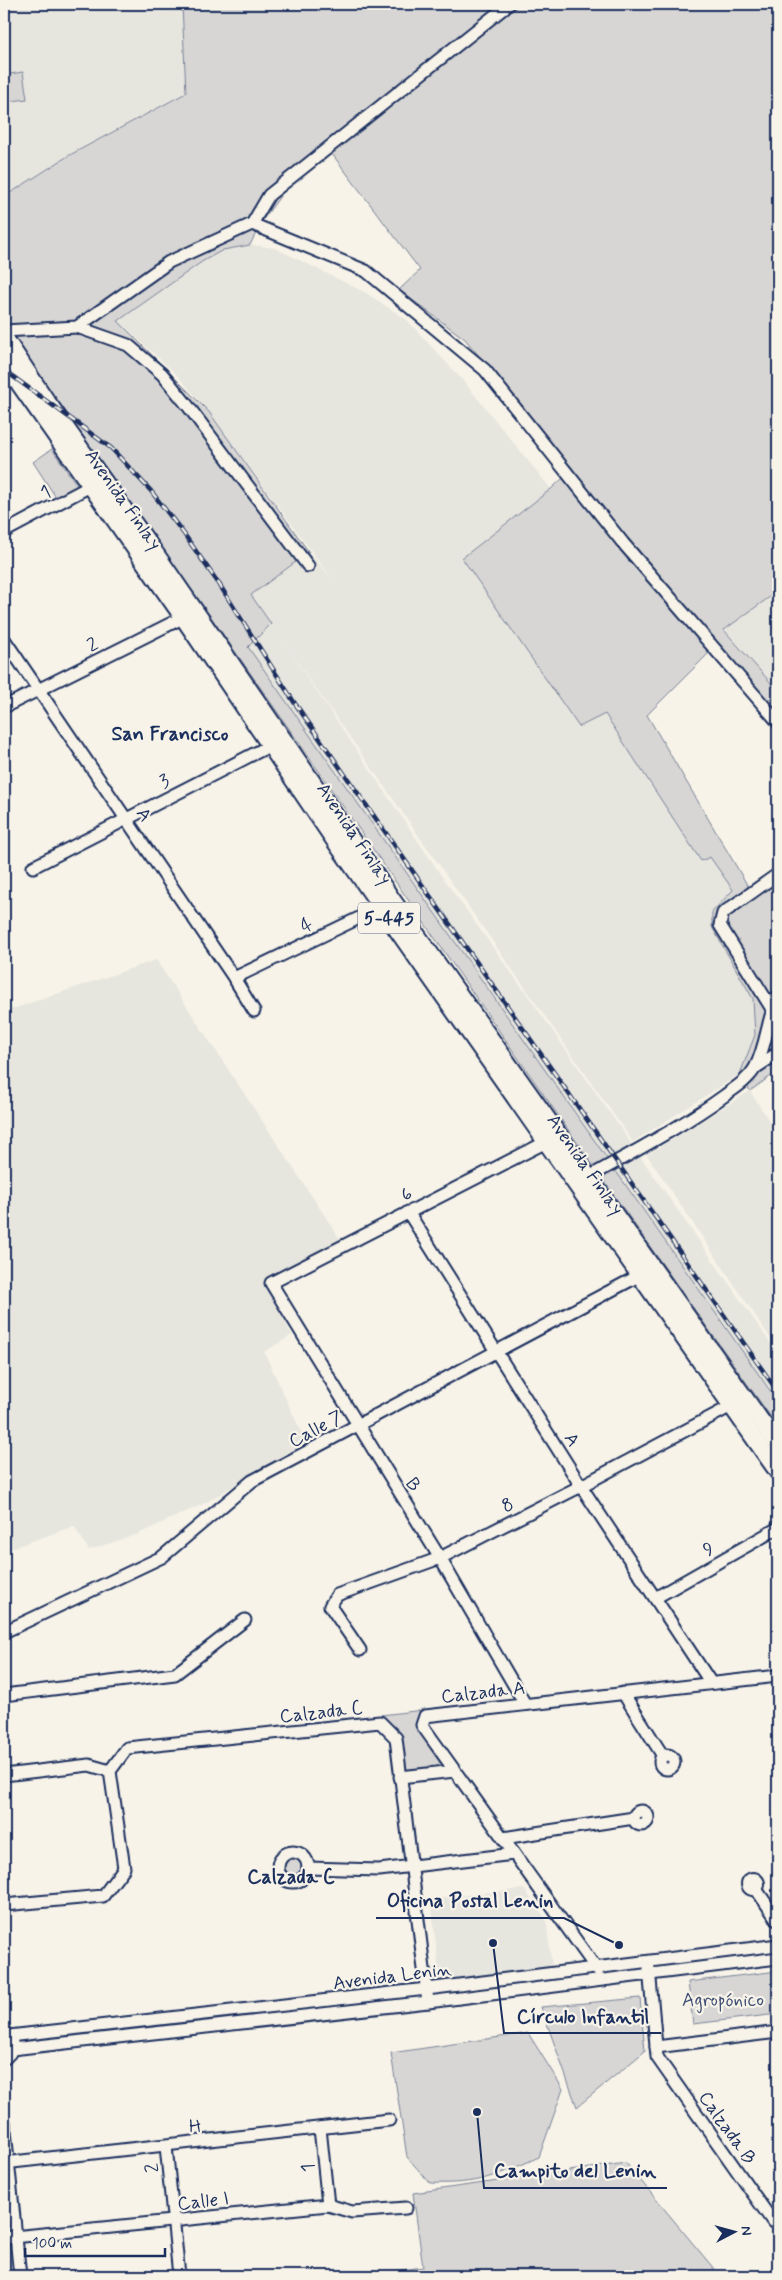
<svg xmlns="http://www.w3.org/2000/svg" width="782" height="2280" viewBox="0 0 782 2280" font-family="Mynerve,sans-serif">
  <rect width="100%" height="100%" fill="#f7f3e8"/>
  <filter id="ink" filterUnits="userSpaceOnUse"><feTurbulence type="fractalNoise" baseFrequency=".02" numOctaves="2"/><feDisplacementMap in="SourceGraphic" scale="10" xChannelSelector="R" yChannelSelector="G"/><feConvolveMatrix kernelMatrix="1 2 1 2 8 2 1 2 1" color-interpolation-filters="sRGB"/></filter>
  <g filter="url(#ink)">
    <g fill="#e6e5de">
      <path d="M 4,4 L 182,4 L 186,93 L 68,156 L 4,198 Z"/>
      <path d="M 250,245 L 275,248 L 366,293 L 407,320 L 465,383 L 551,489 L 463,558 L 580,726 L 605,714 L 701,861 L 710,857 L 734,890 L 712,912 L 712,927 L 753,999 L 755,1035 L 740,1074 L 633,1142 L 284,643 L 443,878 L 536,1007 L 778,1354 L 778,1402 L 247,647 L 271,624 L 251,595 L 309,552 L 332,579 L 209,412 L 176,374 L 118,321 L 203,261 L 223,250 Z"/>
      <path d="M 778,591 L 778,691 L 724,629 Z"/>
      <path d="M 156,960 L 340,1239 L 263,1280 L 292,1335 L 264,1352 L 306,1442 L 205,1503 L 138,1534 L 89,1550 L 74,1526 L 4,1551 L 4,1012 Z"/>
      <path d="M 750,1091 L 778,1135 L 778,1349 L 647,1155 Z"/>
      <path d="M 524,1889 L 546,1919 L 552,1968 L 440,1981 L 431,1899 Z"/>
    </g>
    <g fill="#d7d6d4" stroke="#798299">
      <path d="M 182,4 L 778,4 L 778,591 L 724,630 L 778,691 L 778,727 L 712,650 L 647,715 L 749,888 L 778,867 L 778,1071 L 750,1091 L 740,1074 L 755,1035 L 753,999 L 712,927 L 712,912 L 733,890 L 710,857 L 701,861 L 605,714 L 579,727 L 462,558 L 551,489 L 573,469 L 465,339 L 399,290 L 420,270 L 329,150 L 289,184 L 262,221 L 250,245 L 223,250 L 203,261 L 118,321 L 209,412 L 309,552 L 251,595 L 271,624 L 248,647 L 778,1402 L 778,1427 C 518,1064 269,693 8,331 L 4,331 L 4,197 L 68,156 L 186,93 Z"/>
      <path d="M 23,72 L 27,99 L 4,102 L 4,75 Z"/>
      <path d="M 52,449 L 79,488 L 57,499 L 33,462 Z"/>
      <path d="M 423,1710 L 416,1726 L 440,1763 L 440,1768 L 406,1772 L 401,1736 L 381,1715 Z"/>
      <circle cx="293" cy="1865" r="9"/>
      <path d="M 778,1971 L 778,2014 L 693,2024 L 688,1982 Z"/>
      <path d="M 640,1998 L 645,2051 L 577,2107 L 541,2007 Z"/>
      <path d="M 528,2033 L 563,2089 L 539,2157 C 496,2176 478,2185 430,2183 L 407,2157 L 391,2053 Z"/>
      <path d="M 626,2163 L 720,2276 L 356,2276 L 423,2267 L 413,2193 Z"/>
    </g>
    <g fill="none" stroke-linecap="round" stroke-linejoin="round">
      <path stroke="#727c95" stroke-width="2.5" d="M 506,2276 L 509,2274"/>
      <g stroke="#1b2f5e" stroke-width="15">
        <g id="minor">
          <path d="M 252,224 L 269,195 L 509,4"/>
          <path d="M 77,327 L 128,345 L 162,374 L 188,406 L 308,566"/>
          <path d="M 4,331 L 77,327 L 169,262 L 252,224 L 366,271 L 485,370 L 623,543 L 778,722"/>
          <path d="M 4,532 L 96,483"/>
          <path d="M 4,639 L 234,978 L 254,1011"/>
          <path d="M 4,707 L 190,614"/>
          <path d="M 33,867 L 277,742"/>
          <path d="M 234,978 L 386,905"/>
          <path d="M 772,1009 L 720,925 L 723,913 L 778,874"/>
          <path d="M 755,1068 L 778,1053"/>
          <path d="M 584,1180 C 631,1153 680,1128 724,1096 C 735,1088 748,1080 755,1068 C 767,1045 767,1019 778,996"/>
          <path d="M 408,1212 L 581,1486 L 711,1683"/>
          <path d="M 655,1598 L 778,1528"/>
          <path d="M 4,1632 L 162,1557 L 252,1481 L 646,1272"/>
          <path d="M 360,1650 L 330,1606 L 337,1595 L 440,1558 L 581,1486 L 737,1403"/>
          <path d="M 623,1693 L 663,1756"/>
          <path d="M 4,1695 L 175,1674 L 245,1620"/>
          <path d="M 525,1704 L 440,1558 L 271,1283 L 552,1139"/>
          <circle cx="667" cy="1762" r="7"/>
          <path d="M 4,1775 L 89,1765 L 110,1771"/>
          <path d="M 400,1777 L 455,1771"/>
          <circle cx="641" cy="1818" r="7"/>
          <path d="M 503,1838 L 634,1818"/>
          <circle cx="293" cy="1867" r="15"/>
          <path d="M 308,1868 L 379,1870 L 514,1854"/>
          <circle cx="753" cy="1884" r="5.5"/>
          <path d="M 756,1889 L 778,1921"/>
          <path d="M 4,1905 L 103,1896 L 124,1868 L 110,1771 L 127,1748 L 380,1722 L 396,1738 L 428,2002"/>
          <path d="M 649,1968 L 657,2057 L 773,2222 L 778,2221"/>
          <path d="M 598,1971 L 422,1725 L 425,1716 L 778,1676"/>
          <path d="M 9,2036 L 427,1989 L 778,1945"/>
          <path d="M 656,2047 L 778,2032"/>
          <path d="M 12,2049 L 428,2002 L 778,1958"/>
          <path d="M 4,2059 L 10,2053 L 12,2042"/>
          <path d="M 4,2121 L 20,2276"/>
          <path d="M 320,2128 L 328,2205"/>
          <path d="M 166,2146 L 179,2276"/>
          <path d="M 4,2163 L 389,2120"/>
          <path d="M 4,2238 L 328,2205 L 352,2212 L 406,2208"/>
        </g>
      </g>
      <g stroke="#1b2f5e" stroke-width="20">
        <g id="highway">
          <path d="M 4,337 L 45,399 L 155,553 L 283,739 L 393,901 L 778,1445"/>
          <path d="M 4,362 L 183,617 L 337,844 L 778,1472"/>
        </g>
      </g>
      <use href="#minor" stroke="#f7f3e8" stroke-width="11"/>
      <use href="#highway" stroke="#f7f3e8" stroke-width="16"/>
      <g stroke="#1b2f5e" stroke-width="4.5">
        <path id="rail" d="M 4,370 L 111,448 L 151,491 L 184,534 L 219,584 L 294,702 L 778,1392"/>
      </g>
      <use href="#rail" stroke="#f7f3e8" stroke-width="2.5" stroke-dasharray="8" stroke-linecap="butt"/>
    </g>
  </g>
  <g text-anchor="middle" stroke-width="4.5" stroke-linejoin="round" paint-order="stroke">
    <rect fill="#f7f3e8" stroke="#5d6a87" stroke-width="1" x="358" y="902.5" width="62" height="31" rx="4"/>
    <g font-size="18" font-weight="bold" fill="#1b2f5e">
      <text x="389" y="924">5-445</text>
    </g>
    <g font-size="19" fill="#1b2f5e" stroke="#f7f3e8">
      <text transform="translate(45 491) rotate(-28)" y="7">1</text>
      <text transform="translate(124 499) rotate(55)" y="7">Avenida Finlay</text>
      <text transform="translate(92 644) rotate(-27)" y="7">2</text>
      <text transform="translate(164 780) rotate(-27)" y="7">3</text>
      <text transform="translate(145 814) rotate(56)" y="7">A</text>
      <text transform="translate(355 833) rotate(56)" y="7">Avenida Finlay</text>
      <text transform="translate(306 924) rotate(-26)" y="7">4</text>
      <text transform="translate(586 1164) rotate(55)" y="7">Avenida Finlay</text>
      <text transform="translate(406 1193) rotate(-27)" y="7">6</text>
      <text transform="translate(315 1428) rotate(-28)" y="7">Calle 7</text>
      <text transform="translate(573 1439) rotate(58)" y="7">A</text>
      <text transform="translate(414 1484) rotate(58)" y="7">B</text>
      <text transform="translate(507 1504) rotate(-27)" y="7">8</text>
      <text transform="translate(708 1548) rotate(-30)" y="7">9</text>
      <text transform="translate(483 1691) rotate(-6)" y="7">Calzada A</text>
      <text transform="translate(321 1711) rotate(-6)" y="7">Calzada C</text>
      <text transform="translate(392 1975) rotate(-7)" y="7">Avenida Lenin</text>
      <text transform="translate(195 2125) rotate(-7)" y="7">H</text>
      <text transform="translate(728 2127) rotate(55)" y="7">Calzada B</text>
      <text transform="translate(151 2168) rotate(-96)" y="7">2</text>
      <text transform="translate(307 2168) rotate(-95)" y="7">1</text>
      <text transform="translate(203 2200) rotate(-6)" y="7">Calle I</text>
    </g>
    <g font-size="19" fill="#415076" stroke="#f7f3e8">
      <text x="723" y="2006">Agropónico</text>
    </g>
    <g font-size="20" font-weight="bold" fill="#1b2f5e" stroke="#f7f3e8">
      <text x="170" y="740">San Francisco</text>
      <text x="291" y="1883">Calzada C</text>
    </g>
  </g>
  <path fill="none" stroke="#1b2f5e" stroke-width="2" d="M619 1945L564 1918H376M493 1943L504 2033H661M477 2112L484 2188H667"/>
  <g fill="#1b2f5e" stroke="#f7f3e8" stroke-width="2">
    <circle cx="619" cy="1945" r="5"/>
    <circle cx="493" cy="1943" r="5"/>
    <circle cx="477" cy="2112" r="5"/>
  </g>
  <g font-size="20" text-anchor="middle" font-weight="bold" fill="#1b2f5e" stroke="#f7f3e8" stroke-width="4.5" stroke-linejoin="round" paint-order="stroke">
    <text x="470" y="1907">Oficina Postal Lenin</text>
    <text x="583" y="2023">Círculo Infantil</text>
    <text x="575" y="2177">Campito del Lenin</text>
  </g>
  <rect width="782" height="2280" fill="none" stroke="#f7f3e8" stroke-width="20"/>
  <rect x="10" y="10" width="762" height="2260" fill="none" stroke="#1b2f5e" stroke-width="2" filter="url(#ink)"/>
  <g transform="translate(734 2232) rotate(84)" stroke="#f7f3e8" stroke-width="4" paint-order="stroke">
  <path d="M0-4L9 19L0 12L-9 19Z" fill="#1b2f5e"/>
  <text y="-8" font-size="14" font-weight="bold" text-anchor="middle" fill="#1b2f5e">N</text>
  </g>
  <path d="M25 2248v8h140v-8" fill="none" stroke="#1b2f5e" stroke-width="2.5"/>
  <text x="32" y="2248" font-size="15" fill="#1b2f5e" stroke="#f7f3e8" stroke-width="4" paint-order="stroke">100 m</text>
</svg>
